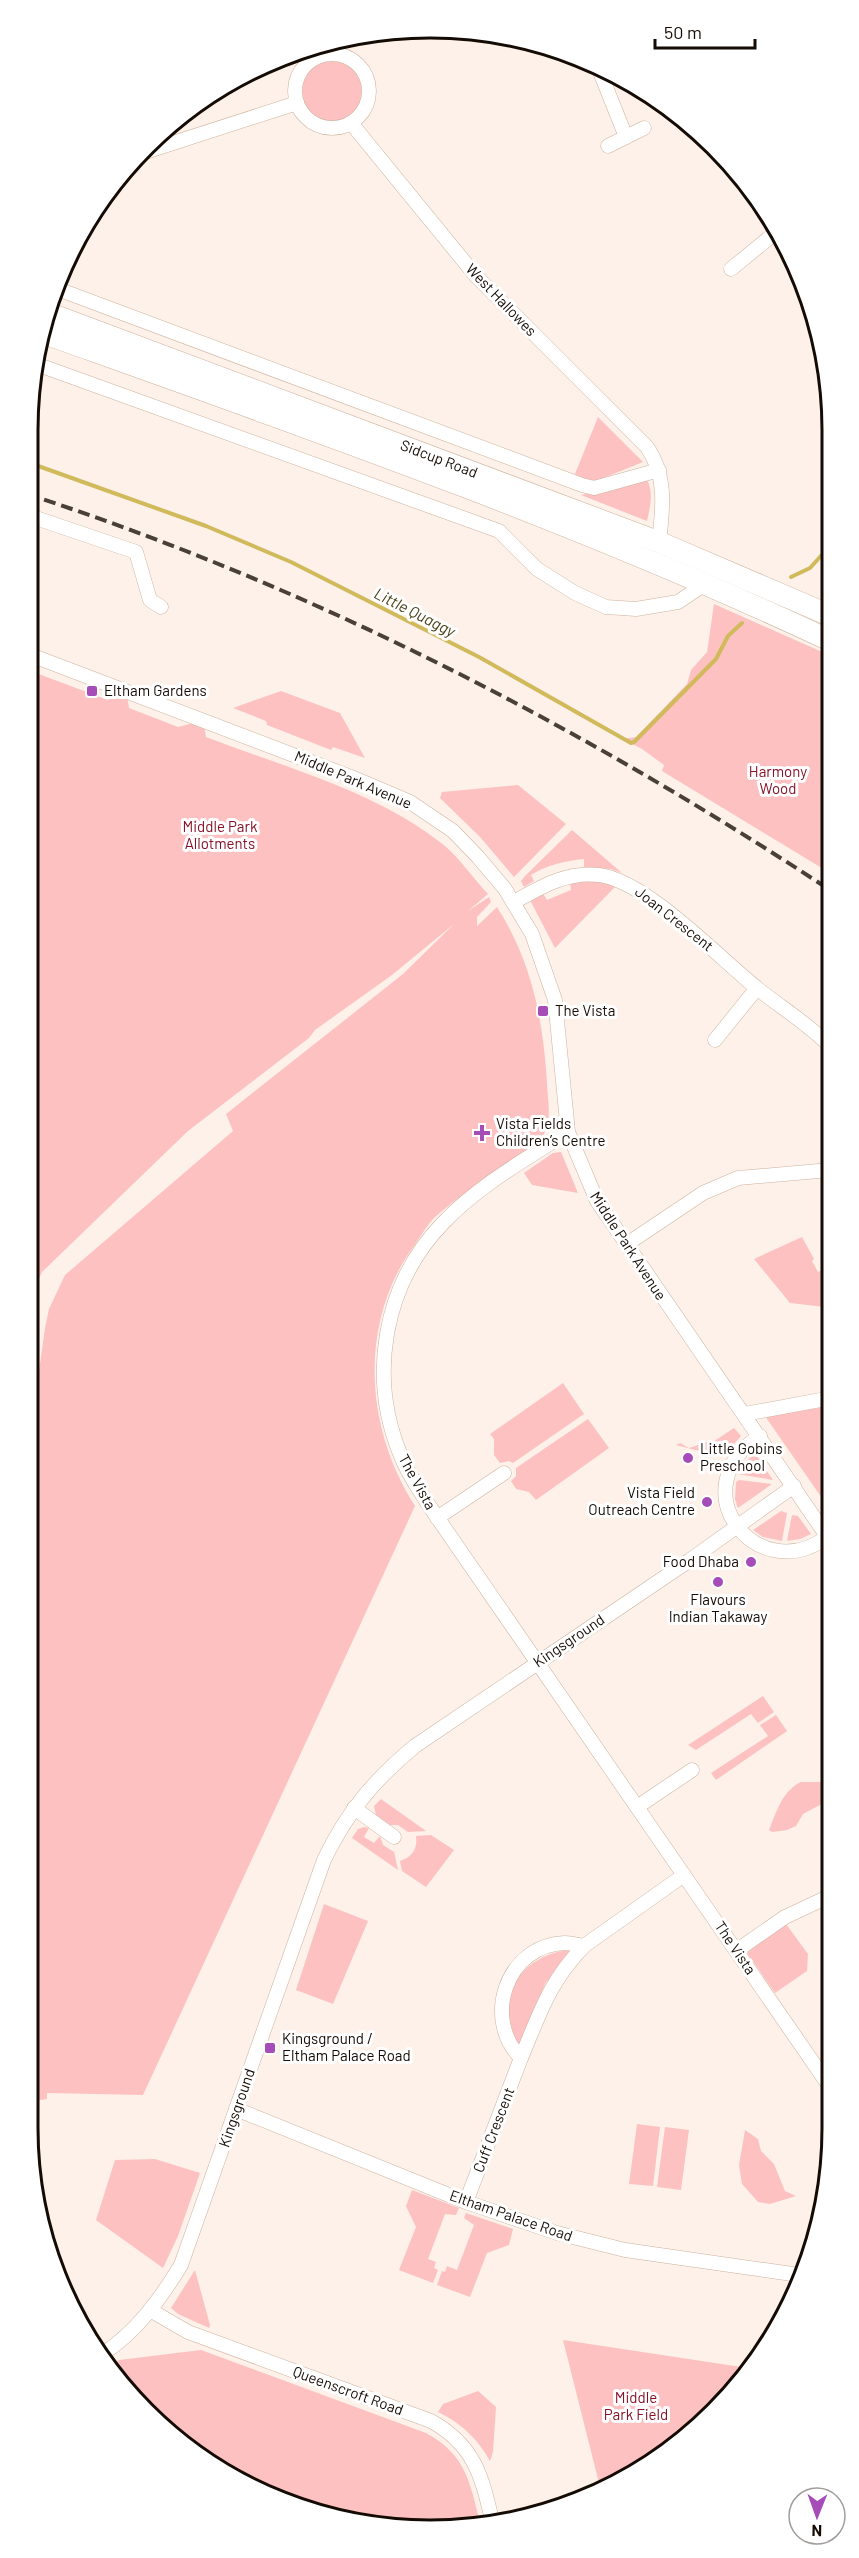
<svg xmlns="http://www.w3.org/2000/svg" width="859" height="2558" viewBox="0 0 859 2558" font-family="Barlow,sans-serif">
  <rect width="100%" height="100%" fill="#fdf1e9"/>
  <g fill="#fec1c1">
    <circle cx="332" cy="91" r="30"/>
    <path d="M 598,417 L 643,462 L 591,483 L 575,474 Z"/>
    <path d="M 647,480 C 654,492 650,508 647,521 L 581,495 Z"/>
    <path d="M 714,604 L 829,655 L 830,873 L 662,771 L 664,765 L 642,749 L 623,739 L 636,737 L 687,684 L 691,670 L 707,652 Z"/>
    <path d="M 28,670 L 108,700 L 114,693 L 124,694 L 128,701 L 129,708 L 178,727 L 190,724 L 190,721 L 204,725 L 206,737 C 284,767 379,792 445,846 C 461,860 474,879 488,894 L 468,911 L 489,897 L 491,902 L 477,917 L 477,926 L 497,907 C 532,962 543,1019 547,1083 C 548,1106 553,1119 541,1140 C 536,1148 523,1154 516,1159 C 489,1178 459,1195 435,1217 C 428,1224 422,1234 416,1243 C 358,1320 364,1427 415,1506 L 143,2095 L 47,2093 L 47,2099 L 34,2101 L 31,1428 L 45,1328 L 49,1309 L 65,1275 L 233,1131 L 226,1114 L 403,974 L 454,924 L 392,975 L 315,1030 L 309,1038 L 188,1131 L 42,1272 L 31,1296 Z"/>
    <path d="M 281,691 L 340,713 L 365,758 L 333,747 L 331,750 L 267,725 L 266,721 L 233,708 Z"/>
    <path d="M 518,785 L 566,824 L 514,877 L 480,837 L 440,798 L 442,792 Z"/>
    <path d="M 572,830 L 622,873 L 611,869 L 584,867 L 584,859 C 565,861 547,865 531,875 L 534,881 L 524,887 L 521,881 L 525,876 Z"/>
    <path d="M 577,880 L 608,882 L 616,886 L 555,948 L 530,900 L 542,892 L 547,900 L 571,890 L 570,882 Z"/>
    <path d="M 561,1152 L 578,1193 L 532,1185 L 524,1173 L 553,1153 Z"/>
    <path d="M 802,1237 L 814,1259 L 812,1261 L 818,1272 L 824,1269 L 830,1278 L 830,1290 L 821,1300 L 826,1305 L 830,1301 L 830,1310 L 825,1307 L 790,1303 L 754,1259 Z"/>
    <path d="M 563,1383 L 584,1414 L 513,1463 L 509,1461 L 500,1463 L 494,1455 L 494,1439 L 490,1434 Z"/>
    <path d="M 831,1405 L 831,1511 L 767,1419 L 767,1414 Z"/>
    <path d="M 588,1419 L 609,1448 L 536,1500 L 529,1492 L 516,1489 L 511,1481 L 516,1476 L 516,1468 Z"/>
    <path d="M 734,1428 L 741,1436 L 723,1457 L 676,1445 L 680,1443 L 689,1448 L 707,1442 L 710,1444 Z"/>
    <path d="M 755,1453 L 773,1480 L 738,1474 L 743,1465 Z"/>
    <path d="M 739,1480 L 772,1484 L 738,1508 L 735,1499 L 736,1482 Z"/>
    <path d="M 781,1511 L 787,1513 L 782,1541 L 763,1537 L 753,1530 Z"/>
    <path d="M 792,1515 L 798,1516 L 811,1534 L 800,1539 L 787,1541 Z"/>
    <path d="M 763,1696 L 774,1712 L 758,1723 L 751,1714 L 696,1750 L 688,1745 Z"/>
    <path d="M 776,1715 L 787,1731 L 716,1780 L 711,1773 L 768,1736 L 760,1725 Z"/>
    <path d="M 801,1782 L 831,1782 L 831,1799 L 803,1814 L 796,1826 L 787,1830 L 772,1832 L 769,1830 C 777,1811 782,1791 801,1782 Z"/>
    <path d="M 381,1799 L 426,1831 L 408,1832 L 398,1825 L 390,1825 L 376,1816 L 374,1806 Z"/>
    <path d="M 364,1827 L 369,1828 L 364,1837 L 374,1843 L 380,1836 L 383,1845 L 394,1852 L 398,1870 L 352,1838 L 358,1829 Z"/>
    <path d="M 431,1835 L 454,1850 L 426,1887 L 402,1871 L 400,1861 C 412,1857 418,1849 416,1836 Z"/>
    <path d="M 324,1904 L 368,1921 L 333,2004 L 296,1990 Z"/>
    <path d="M 786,1924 L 808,1954 L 807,1971 L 775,1993 L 747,1953 Z"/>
    <path d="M 571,1950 L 545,1984 L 520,2046 C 487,2004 521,1953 571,1950 Z"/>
    <path d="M 637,2124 L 660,2127 L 653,2186 L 629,2184 Z"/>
    <path d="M 665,2127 L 689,2130 L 681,2190 L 657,2187 Z"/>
    <path d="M 745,2130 L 758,2139 L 761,2151 L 774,2164 L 785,2191 L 796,2196 L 770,2204 L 758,2202 L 742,2184 L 739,2165 Z"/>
    <path d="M 155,2159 L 200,2173 L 178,2236 L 163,2268 L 96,2220 L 115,2160 Z"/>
    <path d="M 412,2190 L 459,2208 L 456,2215 L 445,2214 L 428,2259 L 436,2262 L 434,2268 L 438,2270 L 433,2283 L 399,2270 L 416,2227 L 406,2206 Z"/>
    <path d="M 466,2213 L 513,2229 L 509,2245 L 487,2253 L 470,2297 L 437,2285 L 442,2271 L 445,2272 L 447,2266 L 457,2270 L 474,2225 L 464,2218 Z"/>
    <path d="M 195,2270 L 210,2325 L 209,2328 L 178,2314 L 171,2308 Z"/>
    <path d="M 563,2340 L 748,2368 L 751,2369 L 714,2413 L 653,2463 L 600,2487 Z"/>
    <path d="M 201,2350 L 426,2433 C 467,2455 470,2484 481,2526 L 456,2530 L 377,2528 L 251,2489 L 185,2448 L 127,2394 L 110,2366 L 119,2360 Z"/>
    <path d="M 478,2391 L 496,2407 L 493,2452 L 490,2461 C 477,2438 462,2424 438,2412 L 443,2404 Z"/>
  </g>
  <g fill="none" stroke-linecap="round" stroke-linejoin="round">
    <g stroke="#d1ba5b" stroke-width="4">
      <path d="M 27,462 L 206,526 L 291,562 L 479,657 L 631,743 L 634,742 L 716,659 L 728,636 L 742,623"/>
      <path d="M 791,577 L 810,568 L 829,547"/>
    </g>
    <g stroke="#cdb29e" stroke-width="15">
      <g id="minor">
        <circle cx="332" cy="91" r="37"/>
        <path d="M 598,67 L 626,137"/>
        <path d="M 351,123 L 476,276 L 647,447 C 667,476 663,508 659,542"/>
        <path d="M 608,146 L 644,128"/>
        <path d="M 139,154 L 297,103"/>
        <path d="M 731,269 L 775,233"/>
        <path d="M 55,288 L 582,485 L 594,488 L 659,470"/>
        <path d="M 36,364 L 499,531 L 537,569 L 575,593 L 606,607 L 636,609 L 678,602 L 705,584"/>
        <path d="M 27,515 L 136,552 L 150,600 L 161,607"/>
        <path d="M 28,654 L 351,777 L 410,802 L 453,831 L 478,857 L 505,889 L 532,934 L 555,1000 L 568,1132 L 597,1201 L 831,1542"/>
        <path d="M 514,902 C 541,887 567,871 599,875 C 647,881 719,958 758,989 C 782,1008 808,1024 830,1046"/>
        <path d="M 715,1040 L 757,988"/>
        <path d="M 568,1132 C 526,1159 478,1186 443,1223 C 383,1285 368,1377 401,1456 C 407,1472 418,1488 428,1504 L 832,2090"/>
        <path d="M 627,1244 L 703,1193 L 738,1178 L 830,1170"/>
        <path d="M 745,1414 L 831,1398"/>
        <path d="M 760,1436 C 679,1488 756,1589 827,1537"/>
        <path d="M 437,1518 L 504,1473"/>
        <path d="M 637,1807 L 692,1770"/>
        <path d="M 354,1808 L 394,1837"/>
        <path d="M 736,1951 L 785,1917 L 832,1895"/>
        <path d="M 521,2058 C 540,2013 549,1982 584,1946 L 684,1875"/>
        <path d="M 236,2109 L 466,2202 L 557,2233 L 625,2250 L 799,2275"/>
        <path d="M 466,2202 L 521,2058 C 482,2019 506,1945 565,1943 C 571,1943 578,1945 584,1946"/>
        <path d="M 150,2310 L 188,2332 L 431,2421 C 476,2446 482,2478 493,2524"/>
        <path d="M 102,2354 C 136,2333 161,2298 181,2265 L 324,1860 C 347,1812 374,1780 415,1746 L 690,1560 L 794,1486"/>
      </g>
    </g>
    <g stroke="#cdb29e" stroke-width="22">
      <g id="highway">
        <path d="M 46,312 L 659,542 L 829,615"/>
        <path d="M 40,332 C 306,427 573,520 829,640"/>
      </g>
    </g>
    <use href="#minor" stroke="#fff" stroke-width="14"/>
    <use href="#highway" stroke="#fff" stroke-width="21"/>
    <path stroke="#494039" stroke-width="4" stroke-dasharray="12 6" stroke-linecap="butt" d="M 27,494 C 313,587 579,725 830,890"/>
  </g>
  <g fill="#a64cb8" stroke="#fff" stroke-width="2">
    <rect x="86" y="685" width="12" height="12" rx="3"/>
    <rect x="537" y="1005" width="12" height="12" rx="3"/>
    <path d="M479 1124h6v6h6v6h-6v6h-6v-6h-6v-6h6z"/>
    <circle cx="688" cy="1458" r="6"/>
    <circle cx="707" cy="1502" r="6"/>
    <circle cx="751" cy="1562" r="6"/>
    <circle cx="718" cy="1582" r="6"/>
    <rect x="264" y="2042" width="12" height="12" rx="3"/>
  </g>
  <g text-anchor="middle" stroke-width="6" stroke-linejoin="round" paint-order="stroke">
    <g font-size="15" fill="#140b05" stroke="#fff">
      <text transform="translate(501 300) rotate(46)" y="5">West Hallowes</text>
      <text transform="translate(439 459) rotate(21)" y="5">Sidcup Road</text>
      <text transform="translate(353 780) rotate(23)" y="5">Middle Park Avenue</text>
      <text transform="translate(674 919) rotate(38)" y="5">Joan Crescent</text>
      <text transform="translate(628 1246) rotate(57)" y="5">Middle Park Avenue</text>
      <text transform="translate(417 1482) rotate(61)" y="5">The Vista</text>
      <text transform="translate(569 1641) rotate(-34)" y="5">Kingsground</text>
      <text transform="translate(735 1948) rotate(56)" y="5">The Vista</text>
      <text transform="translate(237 2108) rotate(-71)" y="5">Kingsground</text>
      <text transform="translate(494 2130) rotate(-69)" y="5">Cuff Crescent</text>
      <text transform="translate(511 2216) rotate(19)" y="5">Eltham Palace Road</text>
      <text transform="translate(348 2391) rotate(20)" y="5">Queenscroft Road</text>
    </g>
    <g font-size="15" fill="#140b05" stroke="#fff" text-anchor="start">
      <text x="104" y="696">Eltham Gardens</text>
      <text x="555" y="1016">The Vista</text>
      <text x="496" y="1129">Vista Fields<tspan x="496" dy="17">Children’s Centre</tspan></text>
      <text x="700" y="1454">Little Gobins<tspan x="700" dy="17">Preschool</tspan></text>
      <text x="695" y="1498" text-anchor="end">Vista Field<tspan x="695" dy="17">Outreach Centre</tspan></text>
      <text x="739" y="1567" text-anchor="end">Food Dhaba</text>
      <text x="718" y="1605" text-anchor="middle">Flavours<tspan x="718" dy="17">Indian Takaway</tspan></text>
      <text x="282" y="2044">Kingsground /<tspan x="282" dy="17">Eltham Palace Road</tspan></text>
    </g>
    <g font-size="15" fill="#871227" stroke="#fff">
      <text x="778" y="777">Harmony<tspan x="778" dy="17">Wood</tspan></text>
      <text x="220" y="832">Middle Park<tspan x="220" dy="17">Allotments</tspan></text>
      <text x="636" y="2403">Middle<tspan x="636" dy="17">Park Field</tspan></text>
    </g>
    <g font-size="16" font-style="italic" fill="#4a4018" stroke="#fff">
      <text transform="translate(415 612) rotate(27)" y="6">Little Quaggy</text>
    </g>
  </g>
  <path d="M0 0H859V2558H0ZM430 38H430A392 392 0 0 1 822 430V2128A392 392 0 0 1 430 2520H430A392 392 0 0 1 38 2128V430A392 392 0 0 1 430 38Z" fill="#fff" fill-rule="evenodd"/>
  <path fill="none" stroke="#140b05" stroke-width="3" d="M430 38H430A392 392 0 0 1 822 430V2128A392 392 0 0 1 430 2520H430A392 392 0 0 1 38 2128V430A392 392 0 0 1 430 38Z"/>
  <g transform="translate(817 2516) rotate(181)"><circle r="28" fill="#ffffff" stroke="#a19d9b" stroke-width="1.5"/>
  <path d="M0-4.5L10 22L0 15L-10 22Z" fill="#a64cb8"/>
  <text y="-9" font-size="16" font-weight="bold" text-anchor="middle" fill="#140b05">N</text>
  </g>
  <path d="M655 39v9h100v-9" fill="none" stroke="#140b05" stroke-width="3"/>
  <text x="664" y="39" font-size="18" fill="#140b05" stroke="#ffffff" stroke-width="4.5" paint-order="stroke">50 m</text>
</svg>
